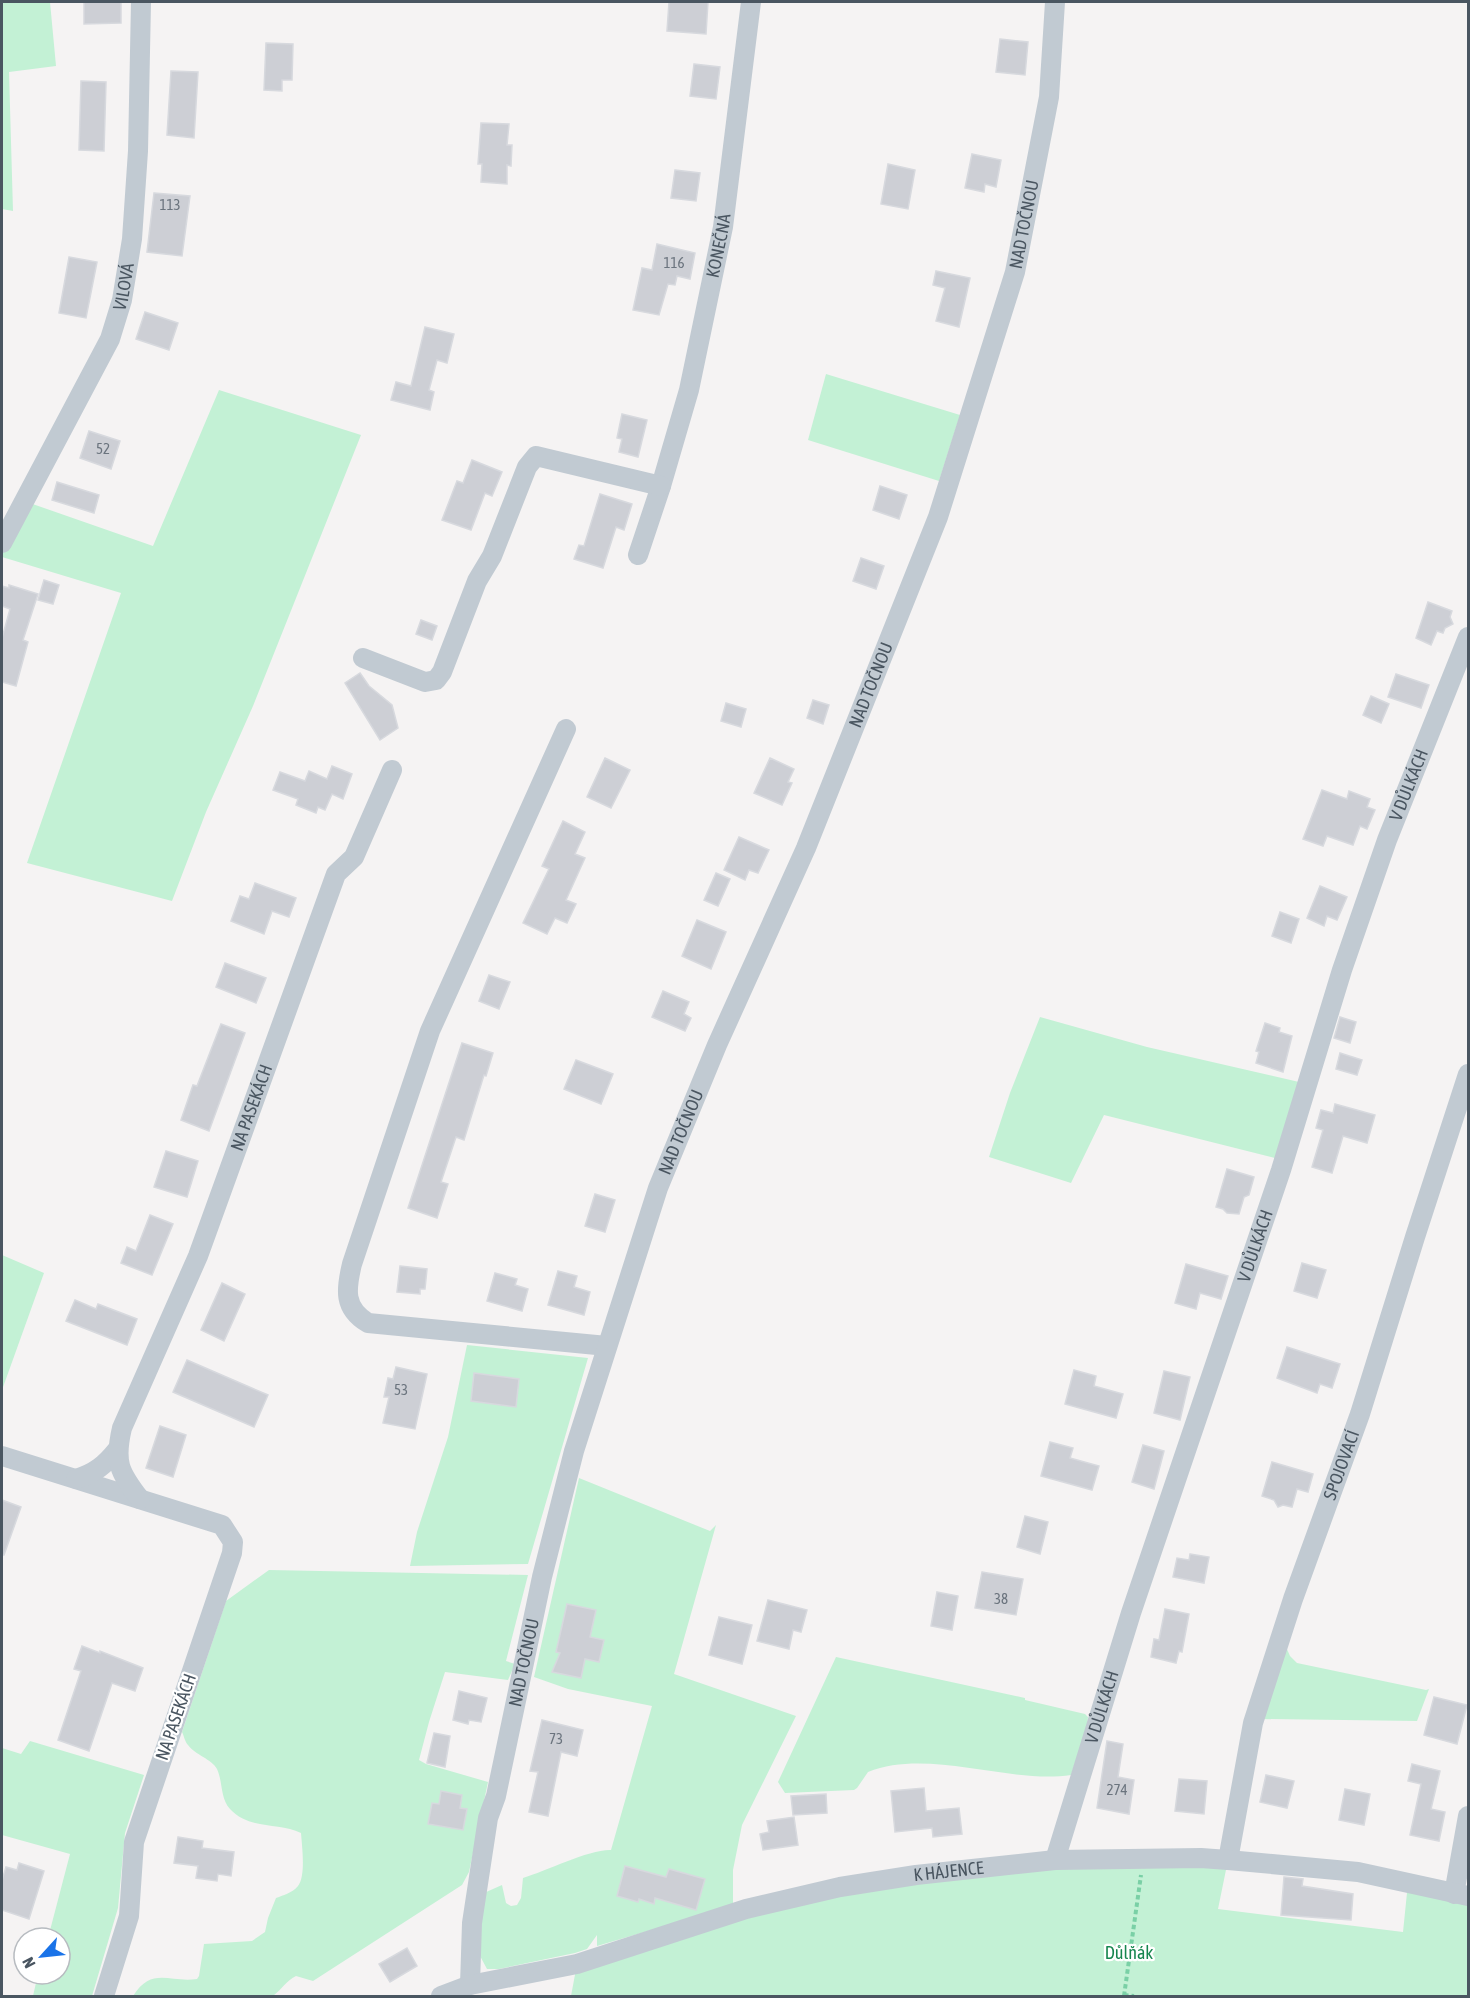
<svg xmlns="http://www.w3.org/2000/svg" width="1470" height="1998" viewBox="0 0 1470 1998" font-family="'Asap Condensed',sans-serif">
  <rect width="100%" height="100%" fill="#f5f3f3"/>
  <g fill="#c3f1d5">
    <path d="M 2,2 L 50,2 L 56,66 L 9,72 L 13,211 L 2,209 Z"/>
    <path d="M 826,374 L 960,415 L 939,481 L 808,440 Z"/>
    <path d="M 219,390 L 361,435 L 253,706 L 206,812 L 172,901 L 27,863 L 121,593 L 2,557 L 2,543 L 24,501 L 153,546 Z"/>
    <path d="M 1040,1017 L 1147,1047 L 1299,1082 L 1279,1159 L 1104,1115 L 1071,1183 L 989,1157 L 1010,1093 Z"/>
    <path d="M 2,1255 L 44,1273 L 2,1390 Z"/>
    <path d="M 467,1345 L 588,1358 L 528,1564 L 410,1566 L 417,1532 L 448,1437 Z"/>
    <path d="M 579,1478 L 710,1531 L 716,1525 L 674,1674 L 796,1716 L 742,1825 L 733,1870 L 733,1906 L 597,1946 L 597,1935 L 587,1949 L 575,1953 L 499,1969 L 487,1969 L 479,1954 L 484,1893 L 502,1885 L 506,1903 L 511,1906 L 517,1905 L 521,1898 L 523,1878 C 546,1871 590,1849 611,1850 L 652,1706 L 568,1689 L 534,1677 Z"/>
    <path d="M 269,1570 L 528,1575 L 506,1661 L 515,1664 L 508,1680 L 445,1672 L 429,1722 L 419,1760 L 426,1764 L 488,1782 L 469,1872 L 462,1885 L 313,1981 L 296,1976 C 286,1981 282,1989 273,1996 L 133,1996 C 152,1966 169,1983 197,1979 L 199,1976 L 204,1944 L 252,1941 L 265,1932 L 268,1918 L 276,1898 C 284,1895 292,1893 298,1886 C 306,1876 302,1846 301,1833 C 279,1822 249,1830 230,1809 C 220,1798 223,1782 217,1769 C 212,1759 195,1755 188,1745 C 185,1742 184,1736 182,1732 L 226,1601 Z"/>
    <path d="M 1286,1647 L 1290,1656 L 1297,1663 L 1426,1690 L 1429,1689 L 1417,1721 L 1261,1719 Z"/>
    <path d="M 836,1657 L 1025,1698 L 1025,1700 L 1085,1714 L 1088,1717 L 1087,1727 L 1071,1775 C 1007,1784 929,1748 868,1772 L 857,1788 L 854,1790 L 785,1793 L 778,1782 Z"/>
    <path d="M 30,1741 L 144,1775 L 125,1833 L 118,1908 L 92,1996 L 33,1996 L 38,1974 L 60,1974 L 60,1938 L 48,1938 L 70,1854 L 2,1835 L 2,1748 L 21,1754 Z"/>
    <path d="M 1228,1860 L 1218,1909 L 1403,1932 L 1408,1883 L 1468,1894 L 1468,1996 L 571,1996 L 577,1964 L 687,1927 L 916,1875 Z"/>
  </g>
  <g fill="#cdcfd5" stroke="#d7d9de" stroke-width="1.5">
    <path d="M 84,2 L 121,2 L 121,23 L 84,24 Z"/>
    <path d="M 669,2 L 708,2 L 706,34 L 667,31 Z"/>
    <path d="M 1000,39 L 1028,42 L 1025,75 L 996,72 Z"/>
    <path d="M 266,43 L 293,44 L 292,80 L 282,80 L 282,91 L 264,90 Z"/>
    <path d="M 694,64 L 720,67 L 716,99 L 690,96 Z"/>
    <path d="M 171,71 L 198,72 L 194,138 L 167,135 Z"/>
    <path d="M 81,81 L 106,82 L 104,151 L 79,150 Z"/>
    <path d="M 481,123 L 509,124 L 507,145 L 512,145 L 511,166 L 507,165 L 507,184 L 481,182 L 482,164 L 478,164 Z"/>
    <path d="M 972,154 L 1001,160 L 996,187 L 985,184 L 984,192 L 965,188 Z"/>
    <path d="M 888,164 L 915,170 L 908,209 L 881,204 Z"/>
    <path d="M 675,170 L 700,173 L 696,201 L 671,198 Z"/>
    <path d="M 154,193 L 190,196 L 182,256 L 147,252 Z"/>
    <path d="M 657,244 L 695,253 L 690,279 L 677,276 L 675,285 L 668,284 L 659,315 L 633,310 L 642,268 L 652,270 Z"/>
    <path d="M 69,257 L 97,262 L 86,318 L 59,313 Z"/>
    <path d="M 936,271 L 970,278 L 959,327 L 936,321 L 945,288 L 933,285 Z"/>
    <path d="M 145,312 L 178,323 L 169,350 L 136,339 Z"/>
    <path d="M 425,327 L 454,334 L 447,363 L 437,360 L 429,390 L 434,392 L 430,410 L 391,400 L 396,382 L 411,386 Z"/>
    <path d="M 622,414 L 647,420 L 638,457 L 619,452 L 622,439 L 617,438 Z"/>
    <path d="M 89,431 L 120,441 L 111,469 L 80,458 Z"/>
    <path d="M 472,460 L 502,472 L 492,496 L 485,493 L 471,530 L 442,520 L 457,481 L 463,483 Z"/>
    <path d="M 57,482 L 99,495 L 94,513 L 52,500 Z"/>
    <path d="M 880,486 L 907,495 L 899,519 L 873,510 Z"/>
    <path d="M 600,494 L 632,504 L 624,530 L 616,527 L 603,568 L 574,559 L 579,545 L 584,546 Z"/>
    <path d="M 861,558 L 884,566 L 876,589 L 853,581 Z"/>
    <path d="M 44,580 L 59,585 L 53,604 L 38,600 Z"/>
    <path d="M 9,585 L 38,594 L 23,640 L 28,642 L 16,686 L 2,682 L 2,638 L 10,609 L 2,606 L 2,586 L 9,588 Z"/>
    <path d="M 1428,602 L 1452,611 L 1450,617 L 1453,624 L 1445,628 L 1443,633 L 1437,631 L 1431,645 L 1416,638 Z"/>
    <path d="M 421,620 L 437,626 L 432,640 L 416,634 Z"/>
    <path d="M 360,673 L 369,686 L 392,705 L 398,728 L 380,740 L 345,683 Z"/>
    <path d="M 1396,674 L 1429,685 L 1421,708 L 1388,697 Z"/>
    <path d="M 1371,696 L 1389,704 L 1381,723 L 1363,715 Z"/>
    <path d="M 813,700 L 829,705 L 823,724 L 807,718 Z"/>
    <path d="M 726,703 L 746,709 L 741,727 L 721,721 Z"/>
    <path d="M 605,758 L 630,770 L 611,808 L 587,797 Z"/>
    <path d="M 770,758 L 794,769 L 788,782 L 792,783 L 782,805 L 754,793 Z"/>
    <path d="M 332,766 L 352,774 L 343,799 L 332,794 L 325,810 L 318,807 L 316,813 L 296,805 L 298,799 L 273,790 L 280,772 L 305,781 L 309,771 L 327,779 Z"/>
    <path d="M 1322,790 L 1347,799 L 1349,791 L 1370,799 L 1367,807 L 1375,810 L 1367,829 L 1360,826 L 1353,845 L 1327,836 L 1323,846 L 1303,839 Z"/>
    <path d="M 563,821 L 585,832 L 575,854 L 585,858 L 566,900 L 576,904 L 567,923 L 555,918 L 547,934 L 523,923 L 549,869 L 542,866 Z"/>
    <path d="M 739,837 L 769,850 L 758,873 L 749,870 L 745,880 L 724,870 Z"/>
    <path d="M 716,873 L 730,879 L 718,906 L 704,900 Z"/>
    <path d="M 255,883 L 296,898 L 289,917 L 272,911 L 264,934 L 231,921 L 240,896 L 249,899 Z"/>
    <path d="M 1320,886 L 1347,897 L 1337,920 L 1327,916 L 1324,926 L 1307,918 Z"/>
    <path d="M 1280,912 L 1299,919 L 1291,943 L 1272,936 Z"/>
    <path d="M 697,920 L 726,932 L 711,969 L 682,956 Z"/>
    <path d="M 225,963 L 266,978 L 256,1003 L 216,987 Z"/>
    <path d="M 489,975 L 510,982 L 499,1009 L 479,1001 Z"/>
    <path d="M 663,991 L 689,1002 L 684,1014 L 691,1018 L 685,1031 L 652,1017 Z"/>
    <path d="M 1340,1017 L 1356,1022 L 1350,1043 L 1334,1038 Z"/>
    <path d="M 1265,1023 L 1280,1028 L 1279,1032 L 1292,1036 L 1283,1072 L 1256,1063 L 1259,1052 L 1256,1051 Z"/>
    <path d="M 221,1024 L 245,1033 L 209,1131 L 181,1120 L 193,1085 L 197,1086 Z"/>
    <path d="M 462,1043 L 493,1053 L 486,1076 L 484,1075 L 464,1140 L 456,1137 L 441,1182 L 448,1184 L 437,1218 L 408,1208 Z"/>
    <path d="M 1340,1053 L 1362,1060 L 1357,1075 L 1336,1069 Z"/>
    <path d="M 576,1060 L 613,1074 L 601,1104 L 564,1089 Z"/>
    <path d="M 1335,1104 L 1375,1115 L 1367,1143 L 1343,1136 L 1332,1173 L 1312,1167 L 1323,1130 L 1316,1128 L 1321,1110 L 1333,1113 Z"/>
    <path d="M 166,1151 L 198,1161 L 187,1197 L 154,1187 Z"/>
    <path d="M 1227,1169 L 1254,1177 L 1249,1195 L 1244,1197 L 1239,1214 L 1227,1213 L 1223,1209 L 1216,1207 Z"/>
    <path d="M 595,1194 L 615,1200 L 605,1232 L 585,1226 Z"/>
    <path d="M 150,1215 L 173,1224 L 152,1275 L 121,1263 L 127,1247 L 136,1251 Z"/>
    <path d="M 1302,1263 L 1326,1270 L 1317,1298 L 1294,1291 Z"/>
    <path d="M 1186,1264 L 1228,1276 L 1221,1299 L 1200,1293 L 1196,1309 L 1175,1303 Z"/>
    <path d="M 400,1266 L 427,1269 L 425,1289 L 420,1289 L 420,1294 L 397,1292 Z"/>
    <path d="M 558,1271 L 577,1276 L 574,1287 L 590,1292 L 584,1315 L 548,1305 Z"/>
    <path d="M 495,1273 L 517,1279 L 515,1285 L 528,1289 L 522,1311 L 487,1301 Z"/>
    <path d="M 222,1283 L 245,1294 L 224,1341 L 201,1330 Z"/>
    <path d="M 75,1300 L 96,1309 L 98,1304 L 137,1319 L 127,1345 L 66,1321 Z"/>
    <path d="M 1287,1347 L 1340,1364 L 1332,1388 L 1320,1384 L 1317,1393 L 1277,1378 Z"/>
    <path d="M 187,1360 L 268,1395 L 254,1427 L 173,1392 Z"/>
    <path d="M 396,1367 L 427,1374 L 415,1429 L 383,1423 L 389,1397 L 384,1397 L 388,1378 L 393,1379 Z"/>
    <path d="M 1074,1370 L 1096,1376 L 1094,1386 L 1123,1394 L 1116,1418 L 1065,1404 Z"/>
    <path d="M 1164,1371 L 1190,1377 L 1180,1420 L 1154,1413 Z"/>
    <path d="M 474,1373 L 519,1379 L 516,1407 L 471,1401 Z"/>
    <path d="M 160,1426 L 186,1435 L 173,1477 L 146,1468 Z"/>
    <path d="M 1050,1442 L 1073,1448 L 1070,1458 L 1099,1466 L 1092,1490 L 1041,1476 Z"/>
    <path d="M 1143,1445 L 1164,1451 L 1154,1489 L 1132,1482 Z"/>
    <path d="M 1272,1462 L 1313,1474 L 1308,1492 L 1297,1489 L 1292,1507 L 1283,1505 L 1278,1507 L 1274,1500 L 1262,1496 Z"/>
    <path d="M 2,1500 L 21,1507 L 4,1555 L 2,1555 Z"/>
    <path d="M 1025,1516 L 1048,1522 L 1040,1554 L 1017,1547 Z"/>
    <path d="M 1190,1554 L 1209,1557 L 1204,1583 L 1173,1577 L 1177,1558 L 1189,1560 Z"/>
    <path d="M 982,1572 L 1023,1579 L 1016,1615 L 975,1608 Z"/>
    <path d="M 937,1592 L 958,1596 L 952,1630 L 931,1626 Z"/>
    <path d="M 768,1600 L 807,1610 L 801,1632 L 793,1630 L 789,1649 L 757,1641 Z"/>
    <path d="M 567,1604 L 596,1610 L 590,1637 L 604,1640 L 599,1662 L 585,1659 L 581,1678 L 552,1672 L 560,1653 L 556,1652 Z"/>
    <path d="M 1165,1609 L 1189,1614 L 1182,1652 L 1179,1651 L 1176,1663 L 1151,1657 L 1154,1639 L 1159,1640 Z"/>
    <path d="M 719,1617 L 752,1625 L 742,1664 L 709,1655 Z"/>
    <path d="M 82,1646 L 100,1653 L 100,1651 L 143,1668 L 135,1691 L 112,1683 L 89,1751 L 58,1740 L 81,1671 L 74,1669 Z"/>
    <path d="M 459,1691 L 487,1698 L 481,1722 L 469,1720 L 468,1724 L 453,1720 Z"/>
    <path d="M 1434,1697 L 1467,1705 L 1457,1744 L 1424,1735 Z"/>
    <path d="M 542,1720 L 583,1730 L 577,1756 L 561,1752 L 548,1816 L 529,1812 L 538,1772 L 530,1771 Z"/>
    <path d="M 434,1733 L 450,1736 L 445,1767 L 427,1763 Z"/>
    <path d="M 1107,1741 L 1123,1744 L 1118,1777 L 1134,1780 L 1129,1814 L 1097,1808 Z"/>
    <path d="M 1412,1764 L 1440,1771 L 1431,1809 L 1445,1812 L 1439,1841 L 1410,1835 L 1421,1784 L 1408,1781 Z"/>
    <path d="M 1266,1775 L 1294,1781 L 1287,1808 L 1260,1802 Z"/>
    <path d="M 1179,1779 L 1207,1781 L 1204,1814 L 1175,1811 Z"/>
    <path d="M 924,1788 L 926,1811 L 959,1808 L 962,1834 L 933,1837 L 932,1828 L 895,1832 L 891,1791 Z"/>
    <path d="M 1345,1789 L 1370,1794 L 1364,1825 L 1339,1820 Z"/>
    <path d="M 441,1791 L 462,1795 L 460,1808 L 467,1809 L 463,1830 L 428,1824 L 432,1803 L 439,1804 Z"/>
    <path d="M 826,1794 L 827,1813 L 793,1815 L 791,1796 Z"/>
    <path d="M 794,1817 L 798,1845 L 763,1850 L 760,1834 L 769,1832 L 767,1821 Z"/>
    <path d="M 178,1837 L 203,1841 L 202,1848 L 234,1852 L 231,1876 L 218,1874 L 217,1881 L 196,1878 L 198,1866 L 174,1863 Z"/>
    <path d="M 19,1863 L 44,1871 L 29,1919 L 2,1910 L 2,1880 L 6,1867 L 17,1870 Z"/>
    <path d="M 625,1866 L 666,1877 L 669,1869 L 705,1879 L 696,1910 L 655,1898 L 654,1904 L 639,1899 L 638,1902 L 617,1896 Z"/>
    <path d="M 1284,1877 L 1303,1879 L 1302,1886 L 1353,1894 L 1351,1920 L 1281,1915 Z"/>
    <path d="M 407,1948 L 417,1966 L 390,1982 L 379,1964 Z"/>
  </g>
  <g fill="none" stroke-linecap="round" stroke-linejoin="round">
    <g stroke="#7ad0a6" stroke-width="4" stroke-dasharray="4.5 3" stroke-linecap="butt">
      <path d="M 1124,1995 L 1134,1996"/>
      <path d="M 1124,1996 L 1141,1875"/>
    </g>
    <g stroke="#c1cad2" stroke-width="20">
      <path id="s1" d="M 2,543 L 110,339 L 122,300 L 132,239 L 138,151 L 141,2"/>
      <path id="s2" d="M 638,555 L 661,486 L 689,390 L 723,227 L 751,2"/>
      <path d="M 363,658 L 425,682 L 436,680 L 442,672 L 477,581 L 492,556 L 527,467 L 536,456 L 661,486"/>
      <path d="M 566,729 L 430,1031 L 352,1264 C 346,1289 343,1308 368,1323 L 607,1346"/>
      <path d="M 2,1456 L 222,1525 L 233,1542 L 232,1553 L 134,1842 L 129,1916 L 104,1996"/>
      <path d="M 76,1479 C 95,1473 105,1465 117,1450"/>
      <path id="s3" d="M 140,1499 C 119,1472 114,1462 122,1428 L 198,1256 L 336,874 L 354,857 L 392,770"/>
      <path id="s4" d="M 1055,1860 L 1131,1613 L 1281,1170 L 1342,970 L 1387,840 L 1468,637"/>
      <path id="s5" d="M 1228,1860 L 1253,1723 L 1293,1599 L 1360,1414 L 1415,1237 L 1468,1074"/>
      <path d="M 1454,1894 L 1468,1816"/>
      <path id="s6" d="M 470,1985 L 472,1923 L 488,1818 L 496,1796 L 542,1577 L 574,1451 L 658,1188 L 717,1045 L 806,848 L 938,517 L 1015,272 L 1049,97 L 1055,2"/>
      <path id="s7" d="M 441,1996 L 470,1985 L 577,1964 L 746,1909 L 840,1887 L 916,1875 L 1055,1860 L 1201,1858 L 1228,1860 L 1358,1872 L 1468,1896"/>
    </g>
  </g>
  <g text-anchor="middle" stroke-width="4.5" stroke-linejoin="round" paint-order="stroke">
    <g font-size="15" fill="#6b747e">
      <text x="170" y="210">113</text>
      <text x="674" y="268">116</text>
      <text x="103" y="454">52</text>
      <text x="401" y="1395">53</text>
      <text x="1001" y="1604">38</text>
      <text x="556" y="1744">73</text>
      <text x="1117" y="1795">274</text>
    </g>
    <g font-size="18" fill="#4a5661" stroke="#fff">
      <text dy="6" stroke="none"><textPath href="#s6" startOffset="1854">NAD TOČNOU</textPath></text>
      <text dy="6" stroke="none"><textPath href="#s2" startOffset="320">KONEČNÁ</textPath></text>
      <text dy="6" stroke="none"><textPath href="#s1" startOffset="285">VILOVÁ</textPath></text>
      <text dy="6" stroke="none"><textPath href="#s6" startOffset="1368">NAD TOČNOU</textPath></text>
      <text dy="6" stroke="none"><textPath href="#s4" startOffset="1132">V DŮLKÁCH</textPath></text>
      <text dy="6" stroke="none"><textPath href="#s3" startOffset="423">NA PASEKÁCH</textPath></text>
      <text dy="6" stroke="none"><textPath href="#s6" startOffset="882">NAD TOČNOU</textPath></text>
      <text dy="6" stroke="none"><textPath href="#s4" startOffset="646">V DŮLKÁCH</textPath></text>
      <text dy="6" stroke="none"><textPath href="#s5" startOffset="412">SPOJOVACÍ</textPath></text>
      <text dy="6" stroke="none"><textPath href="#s6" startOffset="328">NAD TOČNOU</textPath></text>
      <text dy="6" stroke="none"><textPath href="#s4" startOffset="160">V DŮLKÁCH</textPath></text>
      <text transform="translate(176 1717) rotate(-71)" y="6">NA PASEKÁCH</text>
      <text dy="6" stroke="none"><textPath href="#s7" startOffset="524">K HÁJENCE</textPath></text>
    </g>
    <g font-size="18" fill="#17864f" stroke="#fff">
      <text x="1129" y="1959">Důlňák</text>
    </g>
  </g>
  <rect width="1470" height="1998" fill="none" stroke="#4a5661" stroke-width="6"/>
  <g transform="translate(42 1956) rotate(243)"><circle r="28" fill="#ffffff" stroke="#b7bbc0" stroke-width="1.5"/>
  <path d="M0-4.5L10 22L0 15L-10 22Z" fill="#1a73e8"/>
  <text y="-9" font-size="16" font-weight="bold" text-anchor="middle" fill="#4a5661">N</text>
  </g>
</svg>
